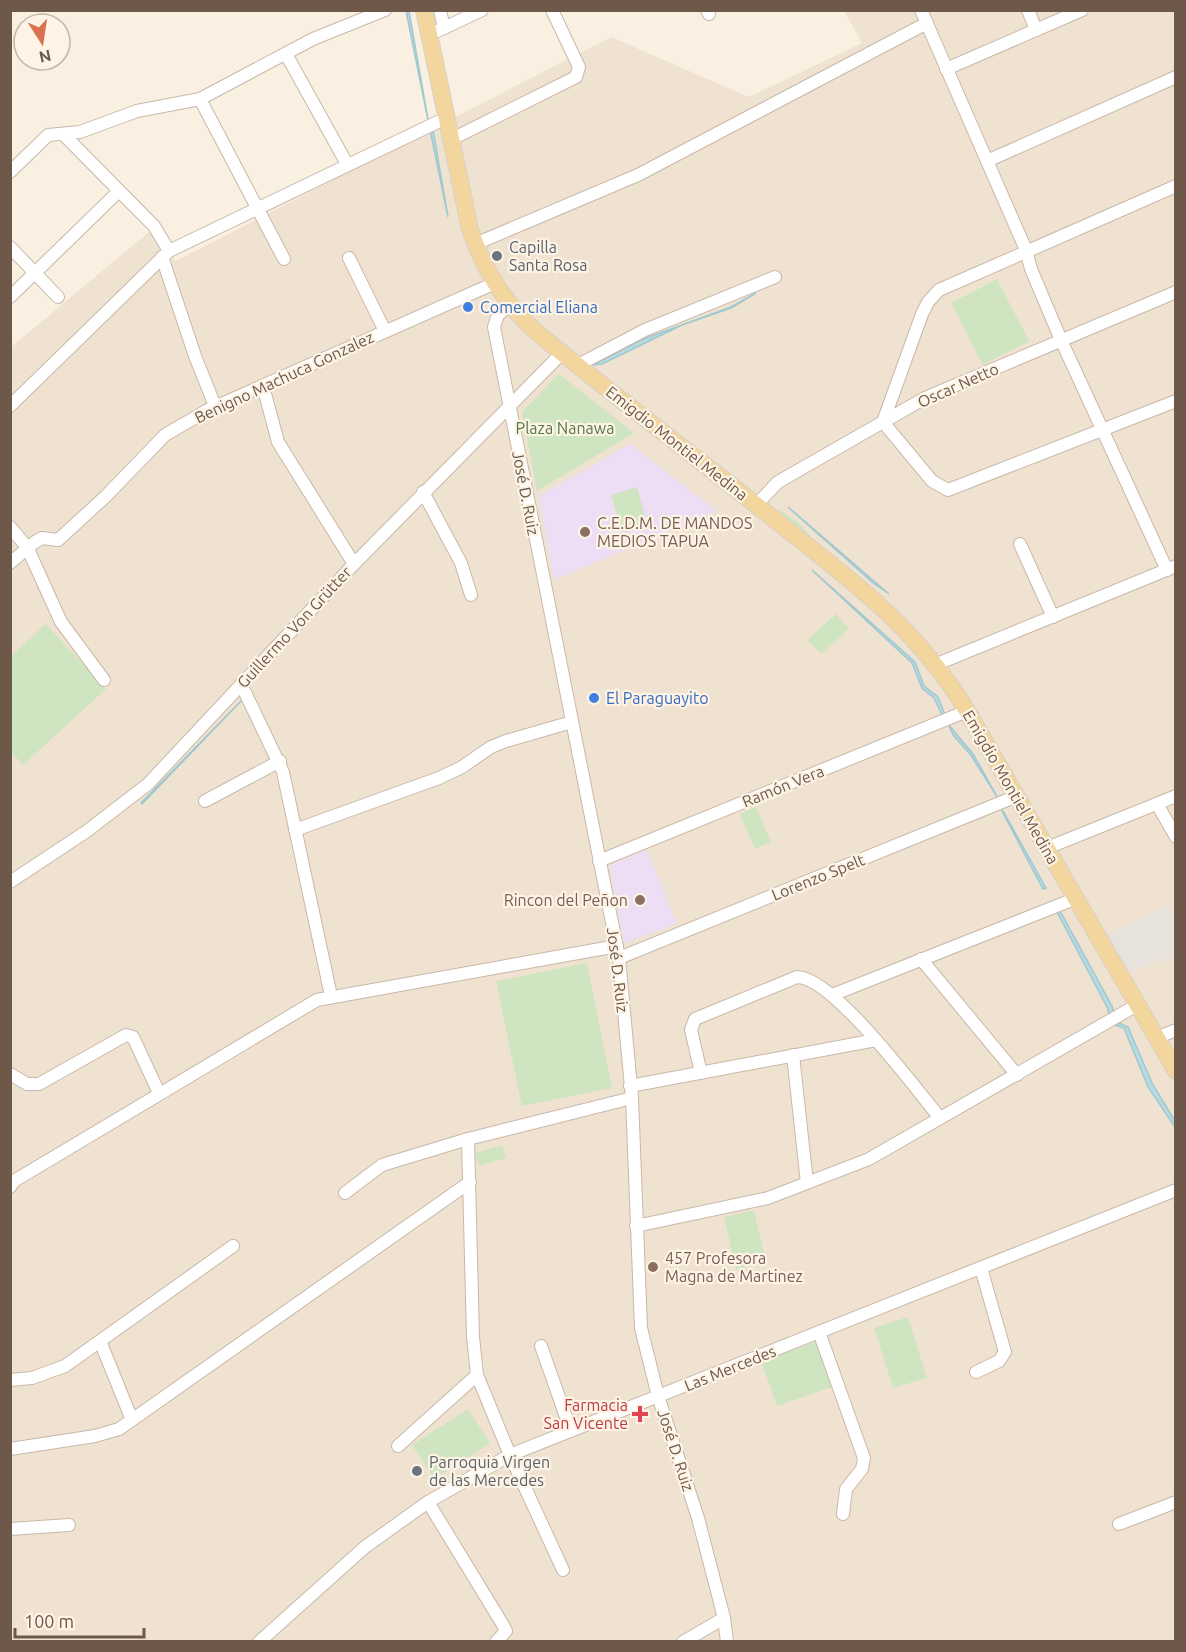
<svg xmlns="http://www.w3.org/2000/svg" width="1186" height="1652" viewBox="0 0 1186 1652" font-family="Ubuntu,sans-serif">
  <rect width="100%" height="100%" fill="#f9f0e1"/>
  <path fill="#f0e2d0" d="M 844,11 L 1175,11 L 1176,1143 L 1173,1144 L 1176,1149 L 1175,1641 L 11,1642 L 11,347 L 150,231 L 176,261 L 611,37 L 749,97 L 862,43 Z"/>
  <path fill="#e8e2dc" d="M 1167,906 L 1175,910 L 1175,955 L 1128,973 L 1107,935 Z"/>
  <g fill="#eddef5">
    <path d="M 630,444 L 717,511 L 554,580 L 539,496 Z"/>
    <path d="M 647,850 L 677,924 L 624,943 L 610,865 Z"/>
  </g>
  <g fill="#cfe5c1">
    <path d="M 997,279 L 1029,341 L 983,365 L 951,303 Z"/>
    <path d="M 559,374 L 634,433 L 537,491 L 522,412 Z"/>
    <path d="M 637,487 L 648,526 L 622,533 L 611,495 Z"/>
    <path d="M 779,509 L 799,523 L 813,539 L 784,518 Z"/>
    <path d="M 836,614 L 849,629 L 821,654 L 807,640 Z"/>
    <path d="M 46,624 L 106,689 L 23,765 L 11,752 L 11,656 Z"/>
    <path d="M 756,807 L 771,842 L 755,849 L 740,814 Z"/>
    <path d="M 587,963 L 612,1088 L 522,1106 L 496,981 Z"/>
    <path d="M 502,1145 L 506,1158 L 479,1166 L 475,1153 Z"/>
    <path d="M 754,1210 L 766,1262 L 736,1269 L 724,1217 Z"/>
    <path d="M 908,1317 L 927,1378 L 893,1388 L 874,1328 Z"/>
    <path d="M 816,1342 L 832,1387 L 777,1406 L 761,1361 Z"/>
    <path d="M 468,1409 L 490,1443 L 434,1479 L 412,1445 Z"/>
  </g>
  <g fill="#b8dae0" stroke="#9fc8d1" stroke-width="1.5">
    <path d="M 406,11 L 409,11 L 428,120 Z"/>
    <path d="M 430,130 L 433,130 L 448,217 Z"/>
    <path d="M 756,293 L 731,308 L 682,325 L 602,364 L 593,365 L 641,340 L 731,307 Z"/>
    <path d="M 788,507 L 889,594 L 872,582 Z"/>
    <path d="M 812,570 L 915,662 L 924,686 L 938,697 L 945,715 L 942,715 L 934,698 L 922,688 L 912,663 Z"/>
    <path d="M 243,699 L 142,804 L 141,803 Z"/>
    <path d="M 948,724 L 973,754 L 998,798 L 970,754 L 954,736 Z"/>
    <path d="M 1002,811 L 1003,811 L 1046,888 L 1043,889 Z"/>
    <path d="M 1059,909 L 1113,1008 L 1112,1015 L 1109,1016 L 1108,1009 L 1056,910 Z"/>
    <path d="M 1119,1023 L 1128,1027 L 1153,1085 L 1175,1121 L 1175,1127 L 1148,1087 L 1124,1028 L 1115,1025 Z"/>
  </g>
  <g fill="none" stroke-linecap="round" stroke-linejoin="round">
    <g stroke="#c8b8a9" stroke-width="14">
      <g id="minor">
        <path d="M 440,10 L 444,28"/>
        <path d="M 707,10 L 709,14"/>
        <path d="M 921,10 L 1026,250 L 1031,269 L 1061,340 L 1167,570"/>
        <path d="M 1028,10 L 1036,30"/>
        <path d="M 429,35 L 482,10"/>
        <path d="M 286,54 L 347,164"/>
        <path d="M 946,69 L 1082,10"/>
        <path d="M 200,99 L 284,259"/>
        <path d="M 63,134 L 154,226 L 169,251"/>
        <path d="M 450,140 L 576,77 L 579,67 L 552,10"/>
        <path d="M 987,161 L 1176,77"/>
        <path d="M 10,172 L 48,135 L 80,132 L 137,111 L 200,99 L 313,39 L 385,10"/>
        <path d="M 1176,186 L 939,290 L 928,302 L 922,314 L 883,422 L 932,481 L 948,490 L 1176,401"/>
        <path d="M 475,244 L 638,175 L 927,23"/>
        <path d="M 10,247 L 58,297"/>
        <path d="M 162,257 L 195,356 L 215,406"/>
        <path d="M 349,258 L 385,331"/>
        <path d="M 10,297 L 119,191"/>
        <path d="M 510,305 L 498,315 L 494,327 L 619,958 L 632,1098 L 641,1328 L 658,1396 L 698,1518 L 724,1618 L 727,1642"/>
        <path d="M 578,365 L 645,330 L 775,277"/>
        <path d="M 263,386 L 278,442 L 354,564"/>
        <path d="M 10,406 L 169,251 L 446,118"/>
        <path d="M 423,492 L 461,563 L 471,595"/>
        <path d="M 756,505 L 778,482 L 925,398 L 1176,292"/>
        <path d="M 10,527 L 27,547 L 61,622 L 104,680"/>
        <path d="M 1020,544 L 1053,617"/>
        <path d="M 10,563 L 35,542 L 42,538 L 58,540 L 105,497 L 165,435 L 208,410 L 495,283"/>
        <path d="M 937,664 L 1176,566"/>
        <path d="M 241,684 L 283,772 L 331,996"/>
        <path d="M 205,801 L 280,761"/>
        <path d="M 1157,804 L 1176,837"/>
        <path d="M 295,830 L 439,778 L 462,767 L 491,747 L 506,741 L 572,722"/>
        <path d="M 1047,848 L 1176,796"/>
        <path d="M 599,861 L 967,711"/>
        <path d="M 10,882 L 87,831 L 148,784 L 354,564 L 562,353"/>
        <path d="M 619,958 L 1017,796"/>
        <path d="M 921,959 L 1017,1075"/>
        <path d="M 832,995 L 1077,898"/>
        <path d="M 1156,1038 L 1176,1030"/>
        <path d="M 793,1055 L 807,1183"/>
        <path d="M 701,1073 L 691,1030 L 695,1019 L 797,977 C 833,977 916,1089 940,1118"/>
        <path d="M 10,1074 L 27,1084 L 39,1084 L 126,1035 L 133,1037 L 159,1093"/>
        <path d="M 630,1086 L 876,1040"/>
        <path d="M 468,1139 L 473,1337 L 477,1375 L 510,1455 L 563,1570"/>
        <path d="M 10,1187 L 14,1181 L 317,1000 L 617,946"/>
        <path d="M 345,1193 L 382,1165 L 468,1139 L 632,1098"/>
        <path d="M 636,1226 L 768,1198 L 869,1159 L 1137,1005"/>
        <path d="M 819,1332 L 864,1458 L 862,1469 L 846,1489 L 843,1514"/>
        <path d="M 100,1341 L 132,1420"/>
        <path d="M 541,1346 L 571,1431"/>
        <path d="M 976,1372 L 999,1361 L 1005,1352 L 981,1268"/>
        <path d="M 10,1380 L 32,1378 L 65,1366 L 233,1246"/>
        <path d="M 398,1446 L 477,1375"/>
        <path d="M 10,1449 L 95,1436 L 119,1429 L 470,1182"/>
        <path d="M 428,1502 L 503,1625 L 506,1631 L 496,1642"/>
        <path d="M 1119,1524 L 1176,1502"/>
        <path d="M 10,1529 L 69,1525"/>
        <path d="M 259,1642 L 365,1547 L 428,1502 L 510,1455 L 1176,1190"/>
        <path d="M 683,1642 L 724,1618"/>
      </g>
    </g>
    <g stroke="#d6d0cc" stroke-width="18">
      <path id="major" d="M 424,10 L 470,229 C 484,271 507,307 541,336 C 617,398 697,458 774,519 C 850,580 916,626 967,711 L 1176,1071"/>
    </g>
    <use href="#minor" stroke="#fff" stroke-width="12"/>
    <use href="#major" stroke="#f3d59e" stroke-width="16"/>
  </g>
  <g fill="#6b7280" stroke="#fdf4e6" stroke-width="2">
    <circle cx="497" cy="256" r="6"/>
    <circle cx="417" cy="1471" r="6"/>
  </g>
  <g fill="#3f7fe0" stroke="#fdf4e6" stroke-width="2">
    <circle cx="468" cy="307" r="6"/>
    <circle cx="594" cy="698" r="6"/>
  </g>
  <g fill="#8d6e63" stroke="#fdf4e6" stroke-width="2">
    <circle cx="585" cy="532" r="6"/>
    <circle cx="640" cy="900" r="6"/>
    <circle cx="653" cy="1267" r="6"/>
  </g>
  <path fill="#e0444e" stroke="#fdf4e6" stroke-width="2" d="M637 1405h6v6h6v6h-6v6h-6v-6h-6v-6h6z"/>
  <g text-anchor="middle" stroke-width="4.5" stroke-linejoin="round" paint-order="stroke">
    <g font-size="16" fill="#5b616d" stroke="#fdf4e6" text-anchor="start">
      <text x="509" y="253">Capilla<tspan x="509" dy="18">Santa Rosa</tspan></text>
      <text x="429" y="1468">Parroquia Virgen<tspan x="429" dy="18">de las Mercedes</tspan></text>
    </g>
    <g font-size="16" fill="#366cbe" stroke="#fdf4e6" text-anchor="start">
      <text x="480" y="313">Comercial Eliana</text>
      <text x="606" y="704">El Paraguayito</text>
    </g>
    <g font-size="16" fill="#6e584a" stroke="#fdf4e6">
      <text transform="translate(284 377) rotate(-25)" y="6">Benigno Machuca Gonzalez</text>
      <text transform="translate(958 385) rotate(-24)" y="6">Oscar Netto</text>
      <text transform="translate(677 443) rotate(38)" y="6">Emigdio Montiel Medina</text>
      <text transform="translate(526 493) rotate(79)" y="6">José D. Ruiz</text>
      <text transform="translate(294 627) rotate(-47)" y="6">Guillermo Von Grütter</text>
      <text transform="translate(783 786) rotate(-22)" y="6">Ramón Vera</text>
      <text transform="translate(1011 787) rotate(60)" y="6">Emigdio Montiel Medina</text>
      <text transform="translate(818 877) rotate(-22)" y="6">Lorenzo Spelt</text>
      <text transform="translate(618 970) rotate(83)" y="6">José D. Ruiz</text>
      <text transform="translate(730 1368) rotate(-22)" y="6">Las Mercedes</text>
      <text transform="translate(676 1450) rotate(72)" y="6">José D. Ruiz</text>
    </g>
    <g font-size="16" fill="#547847" stroke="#fdf4e6">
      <text x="565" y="434">Plaza Nanawa</text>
    </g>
    <g font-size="16" fill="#785e54" stroke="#fdf4e6" text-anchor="start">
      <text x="597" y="529">C.E.D.M. DE MANDOS<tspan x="597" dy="18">MEDIOS TAPUA</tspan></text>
      <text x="628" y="906" text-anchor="end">Rincon del Peñon</text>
      <text x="665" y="1264">457 Profesora<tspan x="665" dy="18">Magna de Martinez</tspan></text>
    </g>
    <g font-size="16" fill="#be3a42" stroke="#fdf4e6" text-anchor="end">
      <text x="628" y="1411">Farmacia<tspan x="628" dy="18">San Vicente</tspan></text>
    </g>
  </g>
  <rect width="1186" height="1652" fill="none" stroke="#6e584a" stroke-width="24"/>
  <g transform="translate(42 42) rotate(168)"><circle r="28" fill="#fdf4e6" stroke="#c4b6a8" stroke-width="1.5"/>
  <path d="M0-4.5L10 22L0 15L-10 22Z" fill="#d97250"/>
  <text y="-9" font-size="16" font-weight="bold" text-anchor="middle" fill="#6e584a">N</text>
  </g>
  <path d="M15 1628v9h129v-9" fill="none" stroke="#6e584a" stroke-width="3"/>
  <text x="24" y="1628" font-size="18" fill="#6e584a" stroke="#fdf4e6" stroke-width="4.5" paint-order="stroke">100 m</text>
</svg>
